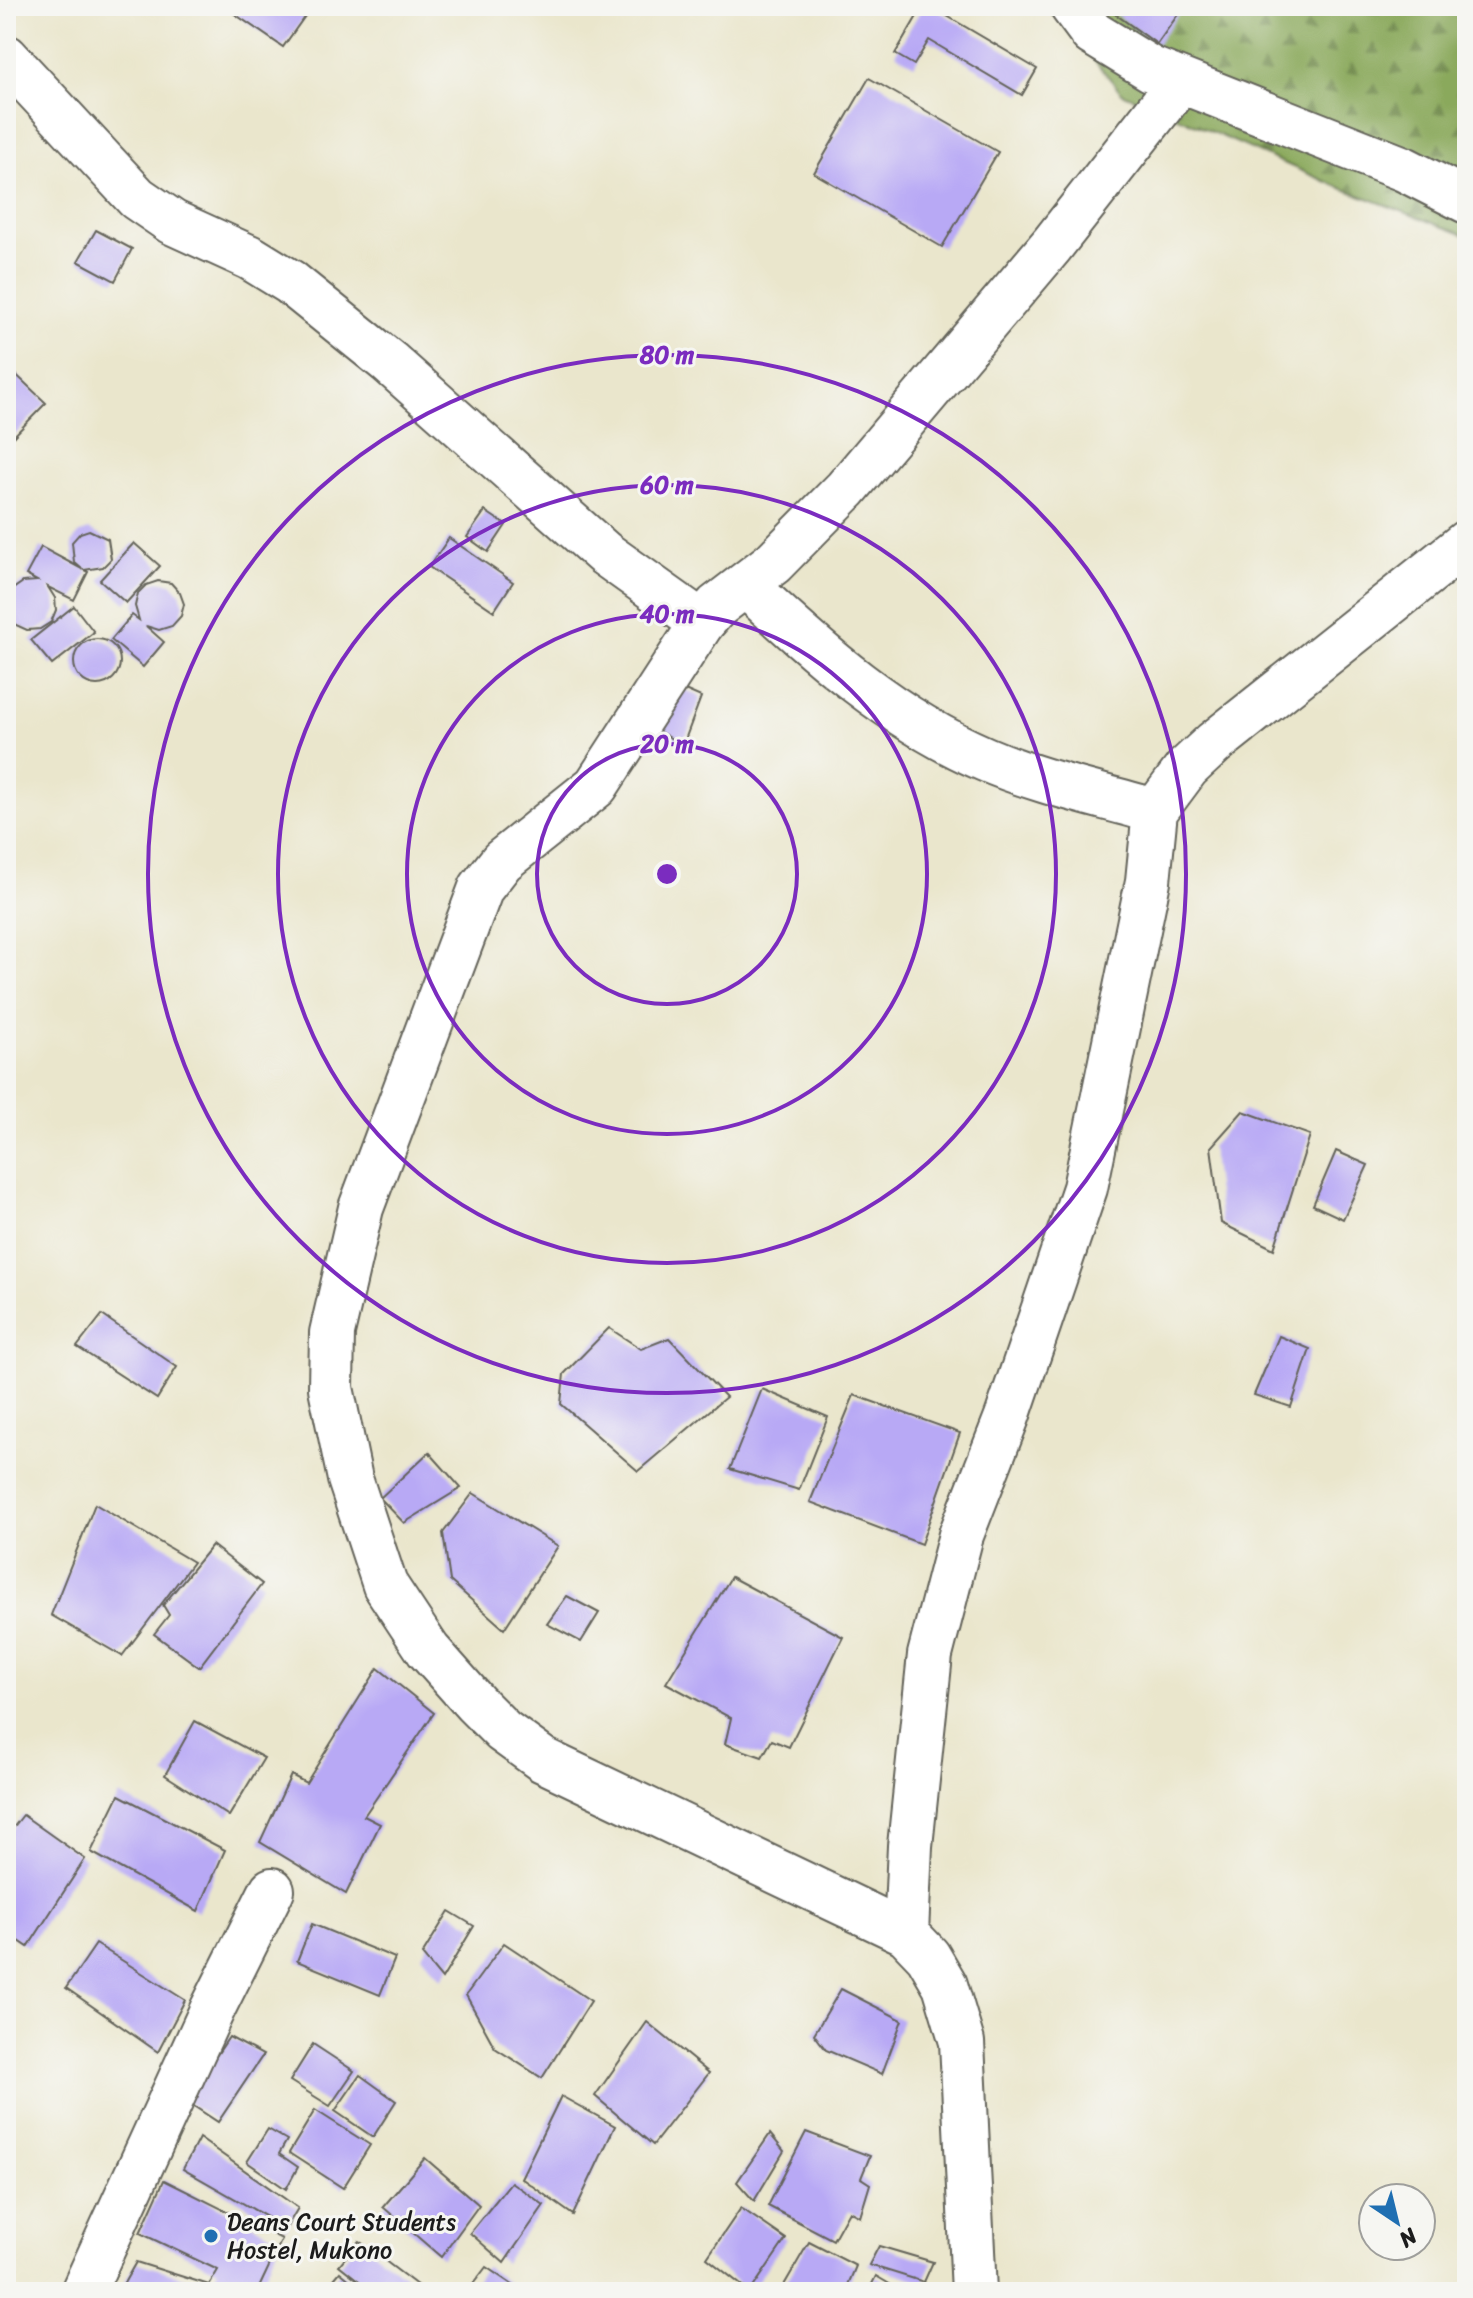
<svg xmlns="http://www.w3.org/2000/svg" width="1473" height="2298" viewBox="0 0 1473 2298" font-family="Sriracha,sans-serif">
  <defs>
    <pattern id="forest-firs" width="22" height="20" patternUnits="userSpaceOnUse" patternTransform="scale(2)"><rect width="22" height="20" fill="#8aa95c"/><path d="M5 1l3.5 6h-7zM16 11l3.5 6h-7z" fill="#70894b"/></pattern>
  </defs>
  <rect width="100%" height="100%" fill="#f6f6f2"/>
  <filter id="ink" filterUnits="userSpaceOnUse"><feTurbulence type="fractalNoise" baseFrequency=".0125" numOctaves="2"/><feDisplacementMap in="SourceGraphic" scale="16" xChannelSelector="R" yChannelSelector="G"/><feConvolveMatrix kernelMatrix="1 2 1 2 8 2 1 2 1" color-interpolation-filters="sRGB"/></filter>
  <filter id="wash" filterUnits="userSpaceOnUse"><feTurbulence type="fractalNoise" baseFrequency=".006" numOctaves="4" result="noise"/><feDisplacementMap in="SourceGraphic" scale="32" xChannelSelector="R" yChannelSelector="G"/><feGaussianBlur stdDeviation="1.8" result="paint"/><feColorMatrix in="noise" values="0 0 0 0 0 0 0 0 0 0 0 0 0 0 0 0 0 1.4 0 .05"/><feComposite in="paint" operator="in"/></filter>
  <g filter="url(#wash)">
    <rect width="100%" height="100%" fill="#eae6cc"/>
    <path fill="url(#forest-firs)" stroke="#53623c" stroke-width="2" d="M 1048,6 L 1467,6 L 1467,236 L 1341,188 L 1122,93 Z"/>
    <g id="blocks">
      <g fill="#b8a9f5">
        <path d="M 223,6 L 312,6 L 283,47 Z"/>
        <path d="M 923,6 L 930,6 L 1037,69 L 1022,95 L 929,40 L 914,65 L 895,54 Z"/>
        <path d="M 1104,6 L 1184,6 L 1157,44 Z"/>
        <path d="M 869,78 L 998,152 L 942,247 L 814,173 Z"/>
        <path d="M 96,230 L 132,249 L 115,281 L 78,261 Z"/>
        <path d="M 6,365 L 46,403 L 6,444 Z"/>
        <path d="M 485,511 L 506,525 L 488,552 L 467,537 Z"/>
        <path d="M 89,530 L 108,539 L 111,559 L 103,567 L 84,570 L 88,572 L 74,600 L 48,587 L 55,598 L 56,610 L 51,622 L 40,629 L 27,630 L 16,625 L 8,614 L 7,601 L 13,589 L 23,582 L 37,581 L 26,575 L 41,547 L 82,569 L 74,562 L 72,542 L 80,533 Z"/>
        <path d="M 449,538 L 513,582 L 494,611 L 429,567 Z"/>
        <path d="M 134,543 L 160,566 L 126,603 L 100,580 Z"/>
        <path d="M 158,581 L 171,583 L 180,593 L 184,604 L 181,616 L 172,626 L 159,630 L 146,626 L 164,642 L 143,667 L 111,640 L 132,615 L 139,620 L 135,606 L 138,593 L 146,585 Z"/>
        <path d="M 74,606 L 94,632 L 52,665 L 31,640 Z"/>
        <circle cx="97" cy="662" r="23"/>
        <path d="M 678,687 L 701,697 L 683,745 L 658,731 Z"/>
        <path d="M 1243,1111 L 1310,1135 L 1274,1249 L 1221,1223 L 1211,1147 Z"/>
        <path d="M 1336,1151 L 1368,1165 L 1343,1219 L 1313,1205 Z"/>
        <path d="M 102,1315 L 177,1367 L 157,1399 L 77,1347 Z"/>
        <path d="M 609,1328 L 641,1349 L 669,1338 L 726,1397 L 638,1471 L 561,1404 L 564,1374 Z"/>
        <path d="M 1279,1336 L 1310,1349 L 1291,1407 L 1254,1395 Z"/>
        <path d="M 762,1389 L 828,1417 L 799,1490 L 730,1469 Z"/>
        <path d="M 854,1395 L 960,1433 L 921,1544 L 810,1502 Z"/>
        <path d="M 429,1452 L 461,1488 L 404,1523 L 380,1498 Z"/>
        <path d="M 473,1493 L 558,1546 L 504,1629 L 450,1581 L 443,1533 Z"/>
        <path d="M 95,1504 L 193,1562 L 122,1656 L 51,1615 Z"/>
        <path d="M 212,1545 L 262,1584 L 199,1667 L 154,1634 L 169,1615 L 163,1605 Z"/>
        <path d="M 731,1577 L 843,1637 L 789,1747 L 772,1740 L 762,1757 L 725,1744 L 731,1718 L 666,1683 Z"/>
        <path d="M 567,1596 L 599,1613 L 581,1642 L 547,1624 Z"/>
        <path d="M 378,1668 L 434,1713 L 364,1816 L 380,1824 L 346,1894 L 260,1842 L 291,1775 L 306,1783 Z"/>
        <path d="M 195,1721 L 264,1758 L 229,1816 L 165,1775 Z"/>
        <path d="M 119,1795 L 225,1850 L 198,1911 L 91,1852 Z"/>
        <path d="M 23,1815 L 85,1859 L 28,1947 L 6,1932 L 6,1837 Z"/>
        <path d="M 449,1911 L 474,1926 L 442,1979 L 422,1955 Z"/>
        <path d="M 312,1924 L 395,1958 L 380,1995 L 297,1961 Z"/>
        <path d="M 504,1943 L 591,2001 L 542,2078 L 495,2048 L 466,1995 Z"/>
        <path d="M 96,1944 L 185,2000 L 158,2052 L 66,1988 Z"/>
        <path d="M 841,1989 L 902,2020 L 882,2074 L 826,2050 L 814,2034 Z"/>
        <path d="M 647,2022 L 709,2073 L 653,2145 L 595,2096 Z"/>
        <path d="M 229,2037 L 263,2055 L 218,2122 L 186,2101 Z"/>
        <path d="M 313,2044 L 354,2071 L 330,2106 L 290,2081 Z"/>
        <path d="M 360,2075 L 396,2101 L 373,2137 L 335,2111 Z"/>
        <path d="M 561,2096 L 615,2126 L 573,2215 L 521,2178 Z"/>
        <path d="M 315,2110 L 370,2145 L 343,2188 L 289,2153 Z"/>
        <path d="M 268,2129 L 287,2140 L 279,2154 L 298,2167 L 286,2189 L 247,2162 Z"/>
        <path d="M 806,2132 L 870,2156 L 861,2178 L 870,2184 L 860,2217 L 849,2211 L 833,2240 L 768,2206 Z"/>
        <path d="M 770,2134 L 784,2151 L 754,2201 L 737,2182 Z"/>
        <path d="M 199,2138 L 298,2208 L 286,2228 L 183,2169 Z"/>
        <path d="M 425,2158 L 479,2205 L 441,2257 L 383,2207 Z"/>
        <path d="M 164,2180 L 282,2239 L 257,2292 L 119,2292 L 136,2262 L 209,2285 L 218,2270 L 140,2233 Z"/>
        <path d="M 511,2182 L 544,2205 L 504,2263 L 470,2233 Z"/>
        <path d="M 741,2208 L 786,2239 L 750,2292 L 707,2258 Z"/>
        <path d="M 359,2241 L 426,2292 L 373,2292 L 339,2265 Z"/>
        <path d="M 809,2242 L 856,2266 L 845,2292 L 780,2292 Z"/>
        <path d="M 879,2246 L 933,2262 L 924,2282 L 869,2265 Z"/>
        <path d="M 486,2267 L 523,2292 L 467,2292 Z"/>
        <path d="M 340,2272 L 364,2292 L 323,2292 Z"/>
        <path d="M 876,2276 L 903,2292 L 868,2292 Z"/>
      </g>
    </g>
  </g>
  <g filter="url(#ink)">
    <use href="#blocks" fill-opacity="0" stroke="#64635a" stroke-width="2"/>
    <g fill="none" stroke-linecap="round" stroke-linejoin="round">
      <g stroke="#64635a" stroke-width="48">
        <g id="minor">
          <path d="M 1072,6 L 1092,33 L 1151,69 L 1404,169 L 1467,201"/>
          <path d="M 6,57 L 137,198 L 172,222 L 251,258 L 290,282 L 389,362 L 604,553 L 702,623"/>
          <path d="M 747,586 C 818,653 894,720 985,759 C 1038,782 1100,795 1155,811"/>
          <path d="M 906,1933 L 910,1846 L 930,1655 L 961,1535 L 1007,1417 L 1085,1188 L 1148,881 L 1155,811 L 1187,768 L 1214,743 L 1467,542"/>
          <path d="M 83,2292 L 213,2008 L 272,1890"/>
          <path d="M 974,2292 L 962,2042 L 945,1985 L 928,1956 L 906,1933 L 543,1760 L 503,1731 L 475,1703 L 428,1650 L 385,1585 L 350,1479 L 331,1388 L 332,1333 L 361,1208 L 481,888 L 502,861 L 596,786 L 702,623 L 717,606 L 773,563 L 846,489 L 1052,245 L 1180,82"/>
        </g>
      </g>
      <use href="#minor" stroke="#fff" stroke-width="44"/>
    </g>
  </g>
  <g fill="none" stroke="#7b2cbf" stroke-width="4">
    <circle cx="667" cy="874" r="130"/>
    <circle cx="667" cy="874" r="260"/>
    <circle cx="667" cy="874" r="389"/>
    <circle cx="667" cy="874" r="519"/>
  </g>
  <circle fill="#1f6fb2" stroke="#f6f6f2" stroke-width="3" cx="211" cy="2236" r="8"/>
  <g text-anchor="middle" stroke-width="6" stroke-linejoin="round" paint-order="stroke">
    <g font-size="24" fill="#1c1c1c" stroke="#f6f6f2" text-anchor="start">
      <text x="227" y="2230">Deans Court Students<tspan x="227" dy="28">Hostel, Mukono</tspan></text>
    </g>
  </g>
  <circle cx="667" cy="874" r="12" fill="#7b2cbf" stroke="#f6f6f2" stroke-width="4"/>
  <g font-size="24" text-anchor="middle" font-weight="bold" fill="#7b2cbf" stroke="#f6f6f2" stroke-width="6" stroke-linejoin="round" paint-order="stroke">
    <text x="667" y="363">80 m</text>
    <text x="667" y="493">60 m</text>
    <text x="667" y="622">40 m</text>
    <text x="667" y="752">20 m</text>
  </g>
  <rect width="1473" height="2298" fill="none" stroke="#f6f6f2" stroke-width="32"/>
  <g transform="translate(1397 2222) rotate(145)"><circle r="38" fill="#f6f6f2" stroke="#9f9f9c" stroke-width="2"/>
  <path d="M0-6L14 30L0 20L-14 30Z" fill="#1f6fb2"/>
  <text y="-12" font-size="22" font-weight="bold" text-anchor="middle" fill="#1c1c1c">N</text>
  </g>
</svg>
